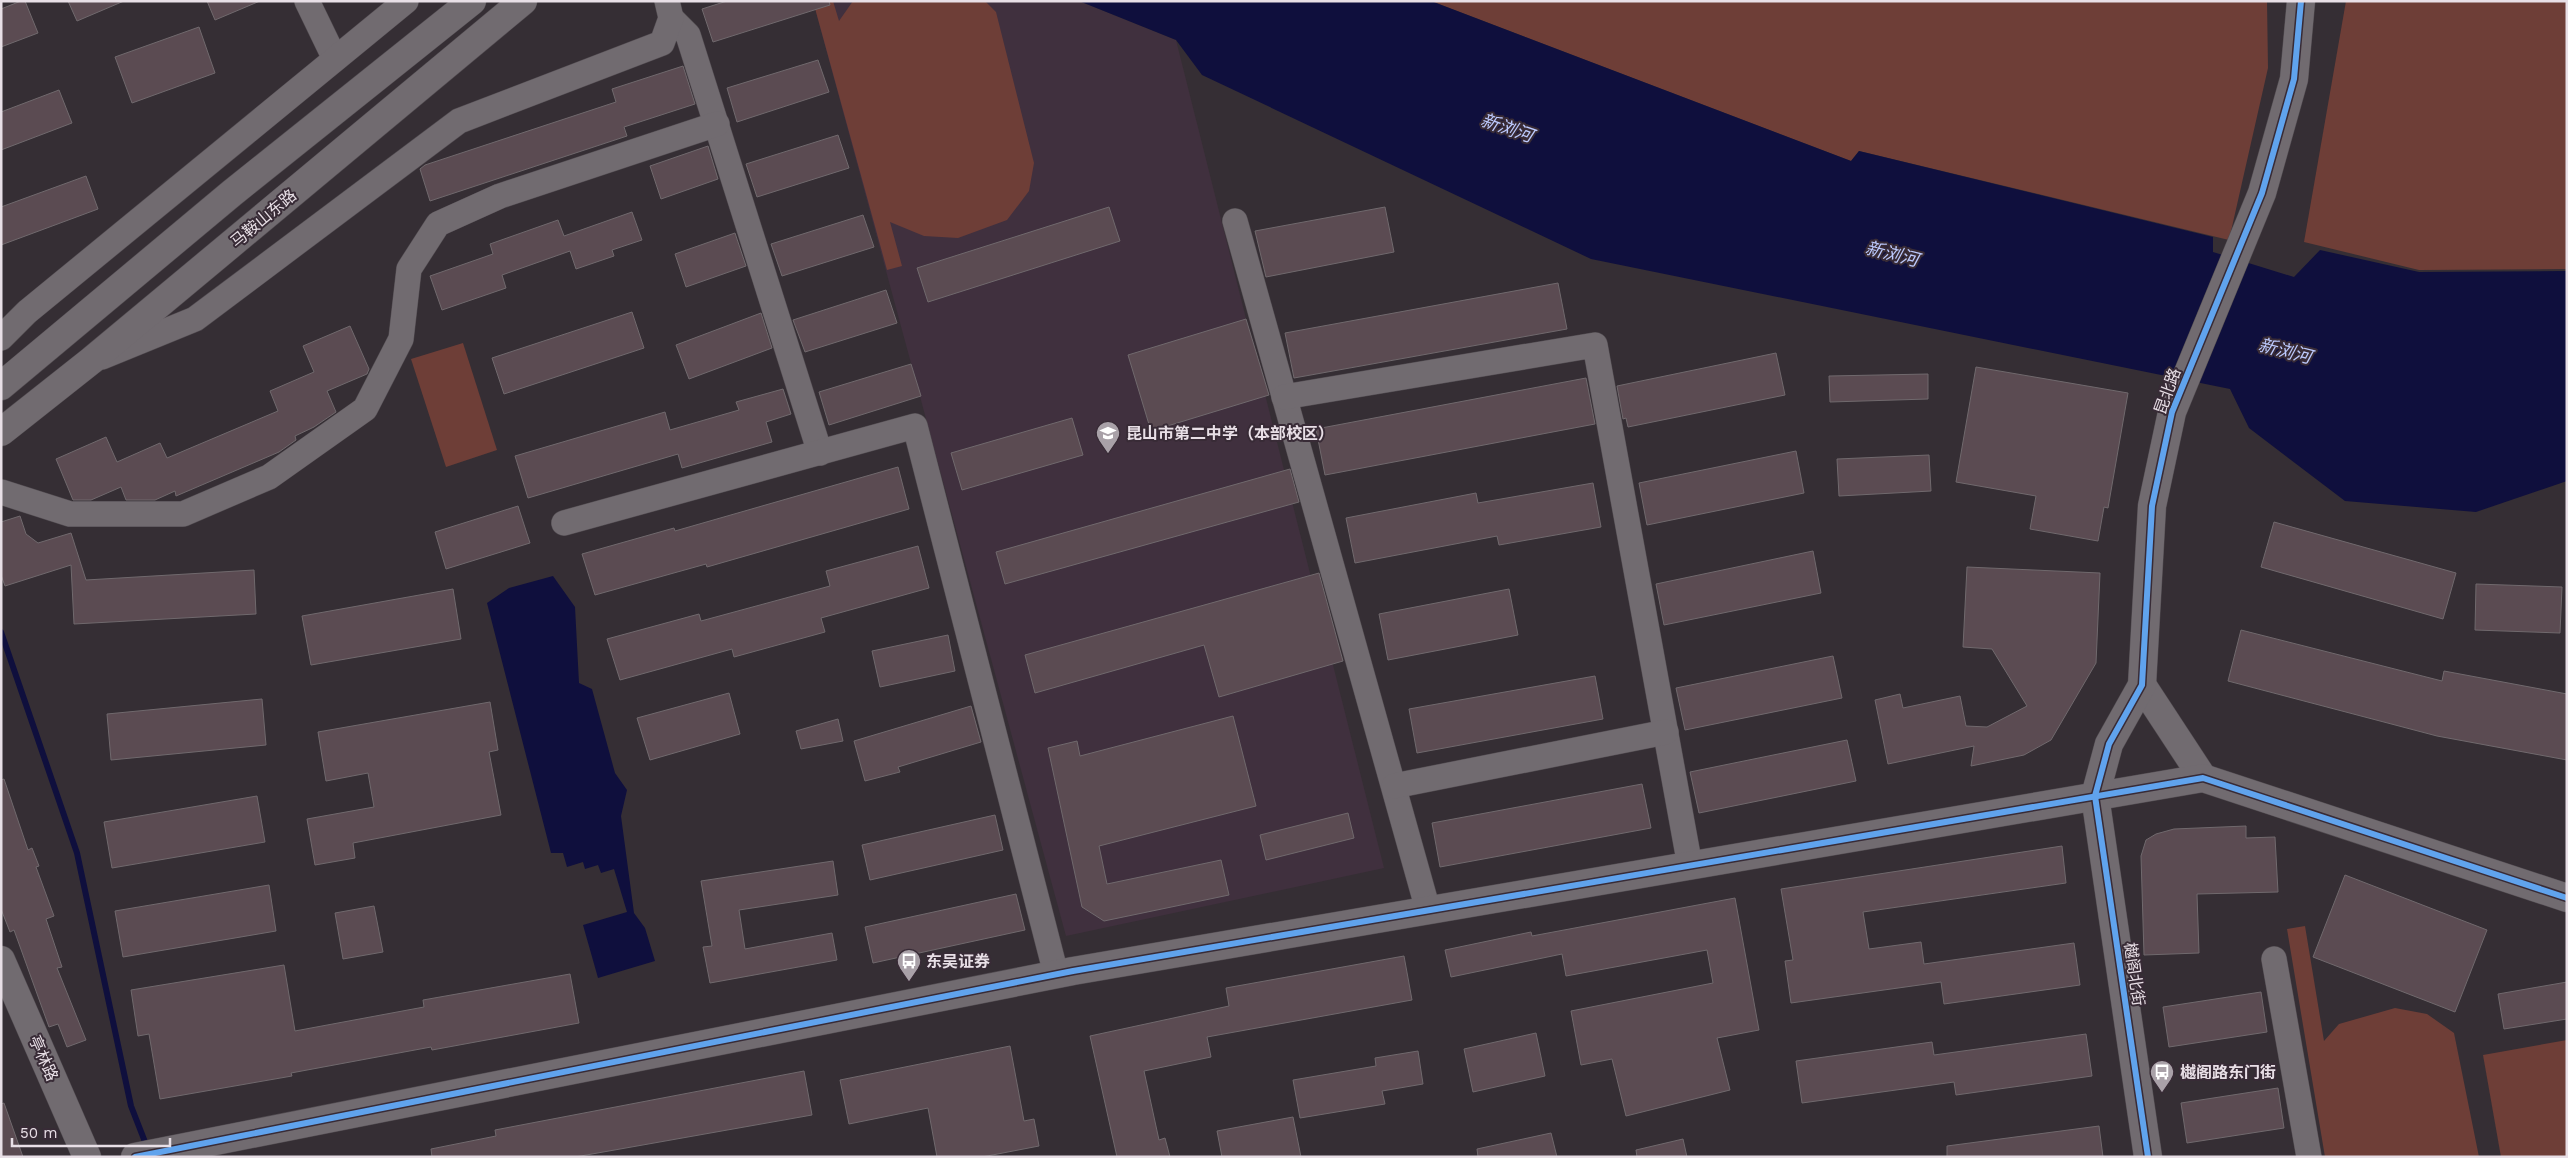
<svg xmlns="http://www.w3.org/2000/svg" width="2568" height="1158" viewBox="0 0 2568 1158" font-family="'Work Sans','Noto Sans SC',sans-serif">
  <rect width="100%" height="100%" fill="#352e34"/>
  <path fill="#40303e" d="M 813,1 L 1079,1 L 1176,40 L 1384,868 L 1066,936 Z"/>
  <g fill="#6e3e37">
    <path d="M 813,1 L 833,1 L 839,21 L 853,1 L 985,1 L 996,12 L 1034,163 L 1029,191 L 1007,220 L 958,238 L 924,236 L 890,222 L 902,266 L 887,270 Z"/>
    <path d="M 1431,1 L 2267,1 L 2268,68 L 2229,240 L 1859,151 L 1851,161 Z"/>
    <path d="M 2346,1 L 2567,1 L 2567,269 L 2419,270 L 2304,242 Z"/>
    <path d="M 463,343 L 497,450 L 446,467 L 411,359 Z"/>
    <path d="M 2305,926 L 2324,1041 L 2339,1024 L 2395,1008 L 2427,1014 L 2454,1033 L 2479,1157 L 2325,1157 L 2287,929 Z"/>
    <path d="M 2567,1040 L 2567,1157 L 2501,1157 L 2483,1055 Z"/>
  </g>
  <g fill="#0f0f3d">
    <path d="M 1079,1 L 1431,1 L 1851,161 L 1859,151 L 2213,237 L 2213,252 L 2294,277 L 2320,250 L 2419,272 L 2567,271 L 2567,481 L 2476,512 L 2345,501 L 2249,428 L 2230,389 L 1591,259 L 1202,75 L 1176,40 Z"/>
    <path d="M 553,576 L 575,607 L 579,683 L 592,689 L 615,773 L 627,790 L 621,816 L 634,913 L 645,928 L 655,961 L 598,978 L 583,925 L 627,912 L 614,869 L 601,873 L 598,865 L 585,869 L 583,862 L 567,867 L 563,853 L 551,853 L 487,603 L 509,588 Z"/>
  </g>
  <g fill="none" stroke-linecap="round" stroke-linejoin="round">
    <path stroke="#0f0f3d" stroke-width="6" d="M 1,632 L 77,853 L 131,1106 L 147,1147"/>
  </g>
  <g fill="#5b4b52" stroke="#70696d">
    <path d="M 21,1 L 25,1 L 38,33 L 1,47 L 1,9 Z"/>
    <path d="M 68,1 L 124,1 L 77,21 Z"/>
    <path d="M 207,1 L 260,1 L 215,20 Z"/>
    <path d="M 727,1 L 829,1 L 830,5 L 713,42 L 702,9 Z"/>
    <path d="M 199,27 L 215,73 L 132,103 L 115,57 Z"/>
    <path d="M 818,60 L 829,92 L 737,122 L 727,88 Z"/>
    <path d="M 683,66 L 695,104 L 624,127 L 627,136 L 430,201 L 420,169 L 425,165 L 616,102 L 612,89 Z"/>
    <path d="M 59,90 L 72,123 L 1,150 L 1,112 Z"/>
    <path d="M 838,135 L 849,168 L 757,197 L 746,164 Z"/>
    <path d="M 708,146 L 718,179 L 661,199 L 650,166 Z"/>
    <path d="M 86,176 L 98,209 L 1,245 L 1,207 Z"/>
    <path d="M 1109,207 L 1120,241 L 928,302 L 917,268 Z"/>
    <path d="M 1385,207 L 1394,252 L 1266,277 L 1255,231 Z"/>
    <path d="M 632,212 L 642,240 L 612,250 L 614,256 L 576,269 L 570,251 L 502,275 L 506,288 L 442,310 L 430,276 L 493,254 L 490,244 L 558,220 L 564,236 Z"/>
    <path d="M 863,215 L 874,247 L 782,276 L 771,244 Z"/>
    <path d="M 735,233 L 746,266 L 686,287 L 675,254 Z"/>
    <path d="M 1558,283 L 1567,329 L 1294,378 L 1285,333 Z"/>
    <path d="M 886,290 L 897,323 L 805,352 L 793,320 Z"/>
    <path d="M 632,312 L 644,348 L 504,394 L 492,358 Z"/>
    <path d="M 761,313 L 772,348 L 689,379 L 676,345 Z"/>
    <path d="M 1246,319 L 1269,395 L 1151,431 L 1128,355 Z"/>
    <path d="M 350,326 L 369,369 L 367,374 L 327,391 L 336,412 L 314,427 L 295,436 L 296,440 L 279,452 L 176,496 L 175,491 L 155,500 L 126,500 L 121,487 L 91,500 L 73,500 L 56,459 L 106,437 L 117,462 L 160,443 L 167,458 L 278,411 L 270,391 L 314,372 L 303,346 Z"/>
    <path d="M 1776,353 L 1785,395 L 1628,427 L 1626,418 L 1623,419 L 1617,386 Z"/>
    <path d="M 911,364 L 921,396 L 829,425 L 819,392 Z"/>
    <path d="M 1976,367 L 2128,393 L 2108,508 L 2104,507 L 2098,541 L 2030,529 L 2036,496 L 1956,482 Z"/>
    <path d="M 1928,374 L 1928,399 L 1830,402 L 1829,376 Z"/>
    <path d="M 1586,378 L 1595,424 L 1325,475 L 1316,429 Z"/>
    <path d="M 783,389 L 791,414 L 766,422 L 772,442 L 682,468 L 678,454 L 528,498 L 515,456 L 665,412 L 670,430 L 739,410 L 736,402 Z"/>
    <path d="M 1072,418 L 1083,455 L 962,490 L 951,453 Z"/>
    <path d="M 1796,451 L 1804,493 L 1647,525 L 1639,483 Z"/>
    <path d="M 1929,455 L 1931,491 L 1839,496 L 1837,459 Z"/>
    <path d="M 898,467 L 909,509 L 707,567 L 706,564 L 595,595 L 582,554 L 674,528 L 675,531 Z"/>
    <path d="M 1290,469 L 1299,502 L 1005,584 L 996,552 Z"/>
    <path d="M 1593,483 L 1601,527 L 1499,545 L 1497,536 L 1355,563 L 1346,518 L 1476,493 L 1478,503 Z"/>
    <path d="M 518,506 L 530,543 L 446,569 L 435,532 Z"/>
    <path d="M 20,516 L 26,534 L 38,543 L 71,533 L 86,580 L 254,570 L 256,614 L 74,624 L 71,565 L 5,586 L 1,575 L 1,522 Z"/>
    <path d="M 2274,522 L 2456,573 L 2443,619 L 2261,567 Z"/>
    <path d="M 918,546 L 929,588 L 821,618 L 825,632 L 734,657 L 732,649 L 620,680 L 607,639 L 699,614 L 701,621 L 830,586 L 826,571 Z"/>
    <path d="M 1813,551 L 1821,593 L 1664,625 L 1656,584 Z"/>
    <path d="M 1967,567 L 2100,573 L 2096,663 L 2051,740 L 2024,755 L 1971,766 L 1974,746 L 1888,764 L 1875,700 L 1900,694 L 1903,708 L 1960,696 L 1966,726 L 1987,727 L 2027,706 L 1992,649 L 1963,647 Z"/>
    <path d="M 1319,573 L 1343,661 L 1219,697 L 1204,645 L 1035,693 L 1025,655 Z"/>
    <path d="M 2476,584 L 2562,587 L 2560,633 L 2475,630 Z"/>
    <path d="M 453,589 L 461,639 L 311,665 L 302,616 Z"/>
    <path d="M 1509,589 L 1518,635 L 1388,660 L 1379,614 Z"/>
    <path d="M 2241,630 L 2442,681 L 2444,671 L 2567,694 L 2567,760 L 2437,736 L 2228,681 Z"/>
    <path d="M 948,635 L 955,671 L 880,687 L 872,651 Z"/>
    <path d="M 1833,656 L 1842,698 L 1685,730 L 1676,688 Z"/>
    <path d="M 1595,676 L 1603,719 L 1417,753 L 1409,709 Z"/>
    <path d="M 729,693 L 740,734 L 650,760 L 637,718 Z"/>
    <path d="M 262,699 L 266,745 L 111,760 L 107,714 Z"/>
    <path d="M 490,702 L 498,750 L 489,752 L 501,815 L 353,843 L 355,858 L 315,865 L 307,819 L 374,807 L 368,773 L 326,781 L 318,732 Z"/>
    <path d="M 971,706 L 981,742 L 898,767 L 900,772 L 865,781 L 854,741 Z"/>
    <path d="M 1233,716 L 1256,806 L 1099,846 L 1107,884 L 1221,860 L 1229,895 L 1104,921 L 1082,907 L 1048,748 L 1077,741 L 1080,756 Z"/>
    <path d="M 838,719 L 843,741 L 801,749 L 796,731 Z"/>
    <path d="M 1847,740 L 1856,781 L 1699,813 L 1690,772 Z"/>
    <path d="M 4,779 L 28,850 L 32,848 L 39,866 L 36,867 L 54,916 L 46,919 L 62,967 L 57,968 L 86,1040 L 67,1047 L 58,1024 L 49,1027 L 14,930 L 10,932 L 1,909 L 1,780 Z"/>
    <path d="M 1642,784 L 1651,828 L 1440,867 L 1432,823 Z"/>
    <path d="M 257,796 L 265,842 L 112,868 L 104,822 Z"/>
    <path d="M 1348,813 L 1354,838 L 1266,860 L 1260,835 Z"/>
    <path d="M 995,815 L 1003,850 L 870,880 L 862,845 Z"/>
    <path d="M 2246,826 L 2246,838 L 2275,837 L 2278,892 L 2197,894 L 2199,953 L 2144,955 L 2141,856 L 2146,840 L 2156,834 L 2174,829 Z"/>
    <path d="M 2062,846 L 2066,883 L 1863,912 L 1869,949 L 1921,942 L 1924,964 L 2074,943 L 2080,985 L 1944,1004 L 1941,982 L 1791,1003 L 1785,961 L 1793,960 L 1781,889 Z"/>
    <path d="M 833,861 L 838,895 L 739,910 L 745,949 L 832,933 L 837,960 L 710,983 L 703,947 L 712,946 L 701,881 Z"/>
    <path d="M 2345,875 L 2487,930 L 2455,1012 L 2313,957 Z"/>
    <path d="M 269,885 L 276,931 L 123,957 L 115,911 Z"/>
    <path d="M 1016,894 L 1025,930 L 873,963 L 865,927 Z"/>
    <path d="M 1735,898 L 1759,1030 L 1717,1038 L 1730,1090 L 1626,1116 L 1612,1059 L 1581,1065 L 1571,1011 L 1713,983 L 1707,950 L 1566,976 L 1562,954 L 1451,977 L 1445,950 L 1531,932 L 1532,936 Z"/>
    <path d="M 374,906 L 383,952 L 343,959 L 335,913 Z"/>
    <path d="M 1404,956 L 1412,1000 L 1207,1037 L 1211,1057 L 1144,1071 L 1159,1140 L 1165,1138 L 1170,1157 L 1117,1157 L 1090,1036 L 1229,1006 L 1226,988 Z"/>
    <path d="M 284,965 L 295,1031 L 424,1007 L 423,1000 L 570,974 L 579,1023 L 432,1050 L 431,1047 L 291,1073 L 292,1076 L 160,1099 L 149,1034 L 138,1036 L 131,990 Z"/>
    <path d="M 2567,982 L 2567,1019 L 2504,1029 L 2498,994 Z"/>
    <path d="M 2261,992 L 2267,1032 L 2169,1047 L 2163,1007 Z"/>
    <path d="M 1536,1033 L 1545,1076 L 1473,1092 L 1464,1049 Z"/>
    <path d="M 2086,1034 L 2092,1076 L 1956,1095 L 1954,1082 L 1802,1103 L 1796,1061 L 1932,1042 L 1934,1055 Z"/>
    <path d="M 1010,1046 L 1024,1121 L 1034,1119 L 1039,1146 L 982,1157 L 937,1157 L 928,1108 L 849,1124 L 840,1080 Z"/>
    <path d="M 1418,1051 L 1423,1084 L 1382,1091 L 1385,1104 L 1300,1118 L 1293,1080 L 1376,1066 L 1375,1058 Z"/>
    <path d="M 804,1071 L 812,1115 L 575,1157 L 432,1157 L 431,1149 L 496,1136 L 495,1130 Z"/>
    <path d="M 2278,1088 L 2284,1128 L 2187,1143 L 2181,1103 Z"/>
    <path d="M 4,1103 L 23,1157 L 1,1157 L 1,1104 Z"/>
    <path d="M 1293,1117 L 1301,1157 L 1222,1157 L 1217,1131 Z"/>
    <path d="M 2099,1126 L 2103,1157 L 1947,1157 L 1947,1146 Z"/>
    <path d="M 1551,1133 L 1557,1157 L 1478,1157 L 1477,1149 Z"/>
    <path d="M 1683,1139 L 1687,1157 L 1637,1157 L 1636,1150 Z"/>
  </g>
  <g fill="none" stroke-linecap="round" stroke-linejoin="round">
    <g stroke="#514b50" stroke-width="26">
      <g id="street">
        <path d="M 307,1 L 335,59"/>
        <path d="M 671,18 L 688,35 L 820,453"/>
        <path d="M 1235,221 L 1428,910"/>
        <path d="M 1,338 L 27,312 L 406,1"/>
        <path d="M 102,357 L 195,319 L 459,121 L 662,43 L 671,18 L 667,1"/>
        <path d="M 1284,397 L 1595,345 L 1690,866"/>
        <path d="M 1,492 L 70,514 L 183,514 L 269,477 L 365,409 L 401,339 L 409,269 L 438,224 L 500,196 L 717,124"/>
        <path d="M 564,523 L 915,426 L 1056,974"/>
        <path d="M 1394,786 L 1666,732"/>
        <path d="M 2274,959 L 2309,1157"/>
      </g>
    </g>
    <g stroke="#514b50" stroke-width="29">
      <g id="secondary">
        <path d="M 1,386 L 232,193 L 472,1"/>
        <path d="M 1,432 L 92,360 L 523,1"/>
        <path d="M 2142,685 L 2203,778"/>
        <path d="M 1,960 L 87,1157"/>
        <path d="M 135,1157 L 1073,971 L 2203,778 L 2567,898"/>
        <path d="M 2148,1157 L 2095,796 L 2109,744 L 2142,685 L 2152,506 L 2172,412 L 2262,193 L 2294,79 L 2301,1"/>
      </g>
    </g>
    <use href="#street" stroke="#716b70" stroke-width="25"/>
    <use href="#secondary" stroke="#716b70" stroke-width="28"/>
    <g stroke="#382b36" stroke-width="9">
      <g id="cycleway">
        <path d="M 135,1157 L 1073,971 L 2203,778 L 2567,898"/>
        <path d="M 2148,1157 L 2095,796 L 2109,744 L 2142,685 L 2152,506 L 2172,412 L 2262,193 L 2294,79 L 2301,1"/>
      </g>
    </g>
    <use href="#cycleway" stroke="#60a3ed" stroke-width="6"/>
  </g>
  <defs>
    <g id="school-pin" transform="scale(1.25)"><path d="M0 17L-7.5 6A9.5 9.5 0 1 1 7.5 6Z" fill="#a9a1a8" stroke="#382b36"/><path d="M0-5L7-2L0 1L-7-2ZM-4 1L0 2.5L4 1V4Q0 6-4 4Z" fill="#fff"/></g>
    <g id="bus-pin" transform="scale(1.25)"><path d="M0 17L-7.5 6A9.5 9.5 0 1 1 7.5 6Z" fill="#a9a1a8" stroke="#382b36"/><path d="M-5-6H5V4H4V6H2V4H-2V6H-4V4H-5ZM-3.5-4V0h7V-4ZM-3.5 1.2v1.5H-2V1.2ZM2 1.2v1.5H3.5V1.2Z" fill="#fff"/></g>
  </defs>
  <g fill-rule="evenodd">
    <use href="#school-pin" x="1108" y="433"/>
    <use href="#bus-pin" x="909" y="961"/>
    <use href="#bus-pin" x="2162" y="1072"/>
  </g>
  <g text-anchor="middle" stroke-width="4" stroke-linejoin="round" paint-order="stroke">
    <g font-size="16" fill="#e8dfe6" stroke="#382b36">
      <text transform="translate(263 218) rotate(-40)" y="6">马鞍山东路</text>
      <text transform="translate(2167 391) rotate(-70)" y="6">昆北路</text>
      <text transform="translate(2135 974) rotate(82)" y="6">樾阁北街</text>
      <text transform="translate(44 1058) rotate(66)" y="6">亭林路</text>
    </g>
    <g font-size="16" font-weight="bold" fill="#e8dfe6" stroke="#382b36" text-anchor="start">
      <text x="1126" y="439">昆山市第二中学（本部校区）</text>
      <text x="926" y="967">东吴证券</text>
      <text x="2180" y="1078">樾阁路东门街</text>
    </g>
    <g font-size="18" font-style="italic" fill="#bdcafe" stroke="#382b36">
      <text transform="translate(1507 128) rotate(19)" y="6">新浏河</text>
      <text transform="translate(1892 254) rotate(14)" y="6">新浏河</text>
      <text transform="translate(2285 351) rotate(14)" y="6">新浏河</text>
    </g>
  </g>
  <rect width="2568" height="1158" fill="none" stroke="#e8dfe6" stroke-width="5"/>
  <path d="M12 1138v8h158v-8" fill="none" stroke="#e8dfe6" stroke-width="2.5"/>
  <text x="20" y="1138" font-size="15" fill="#e8dfe6" stroke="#382b36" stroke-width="4" paint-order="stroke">50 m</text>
</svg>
